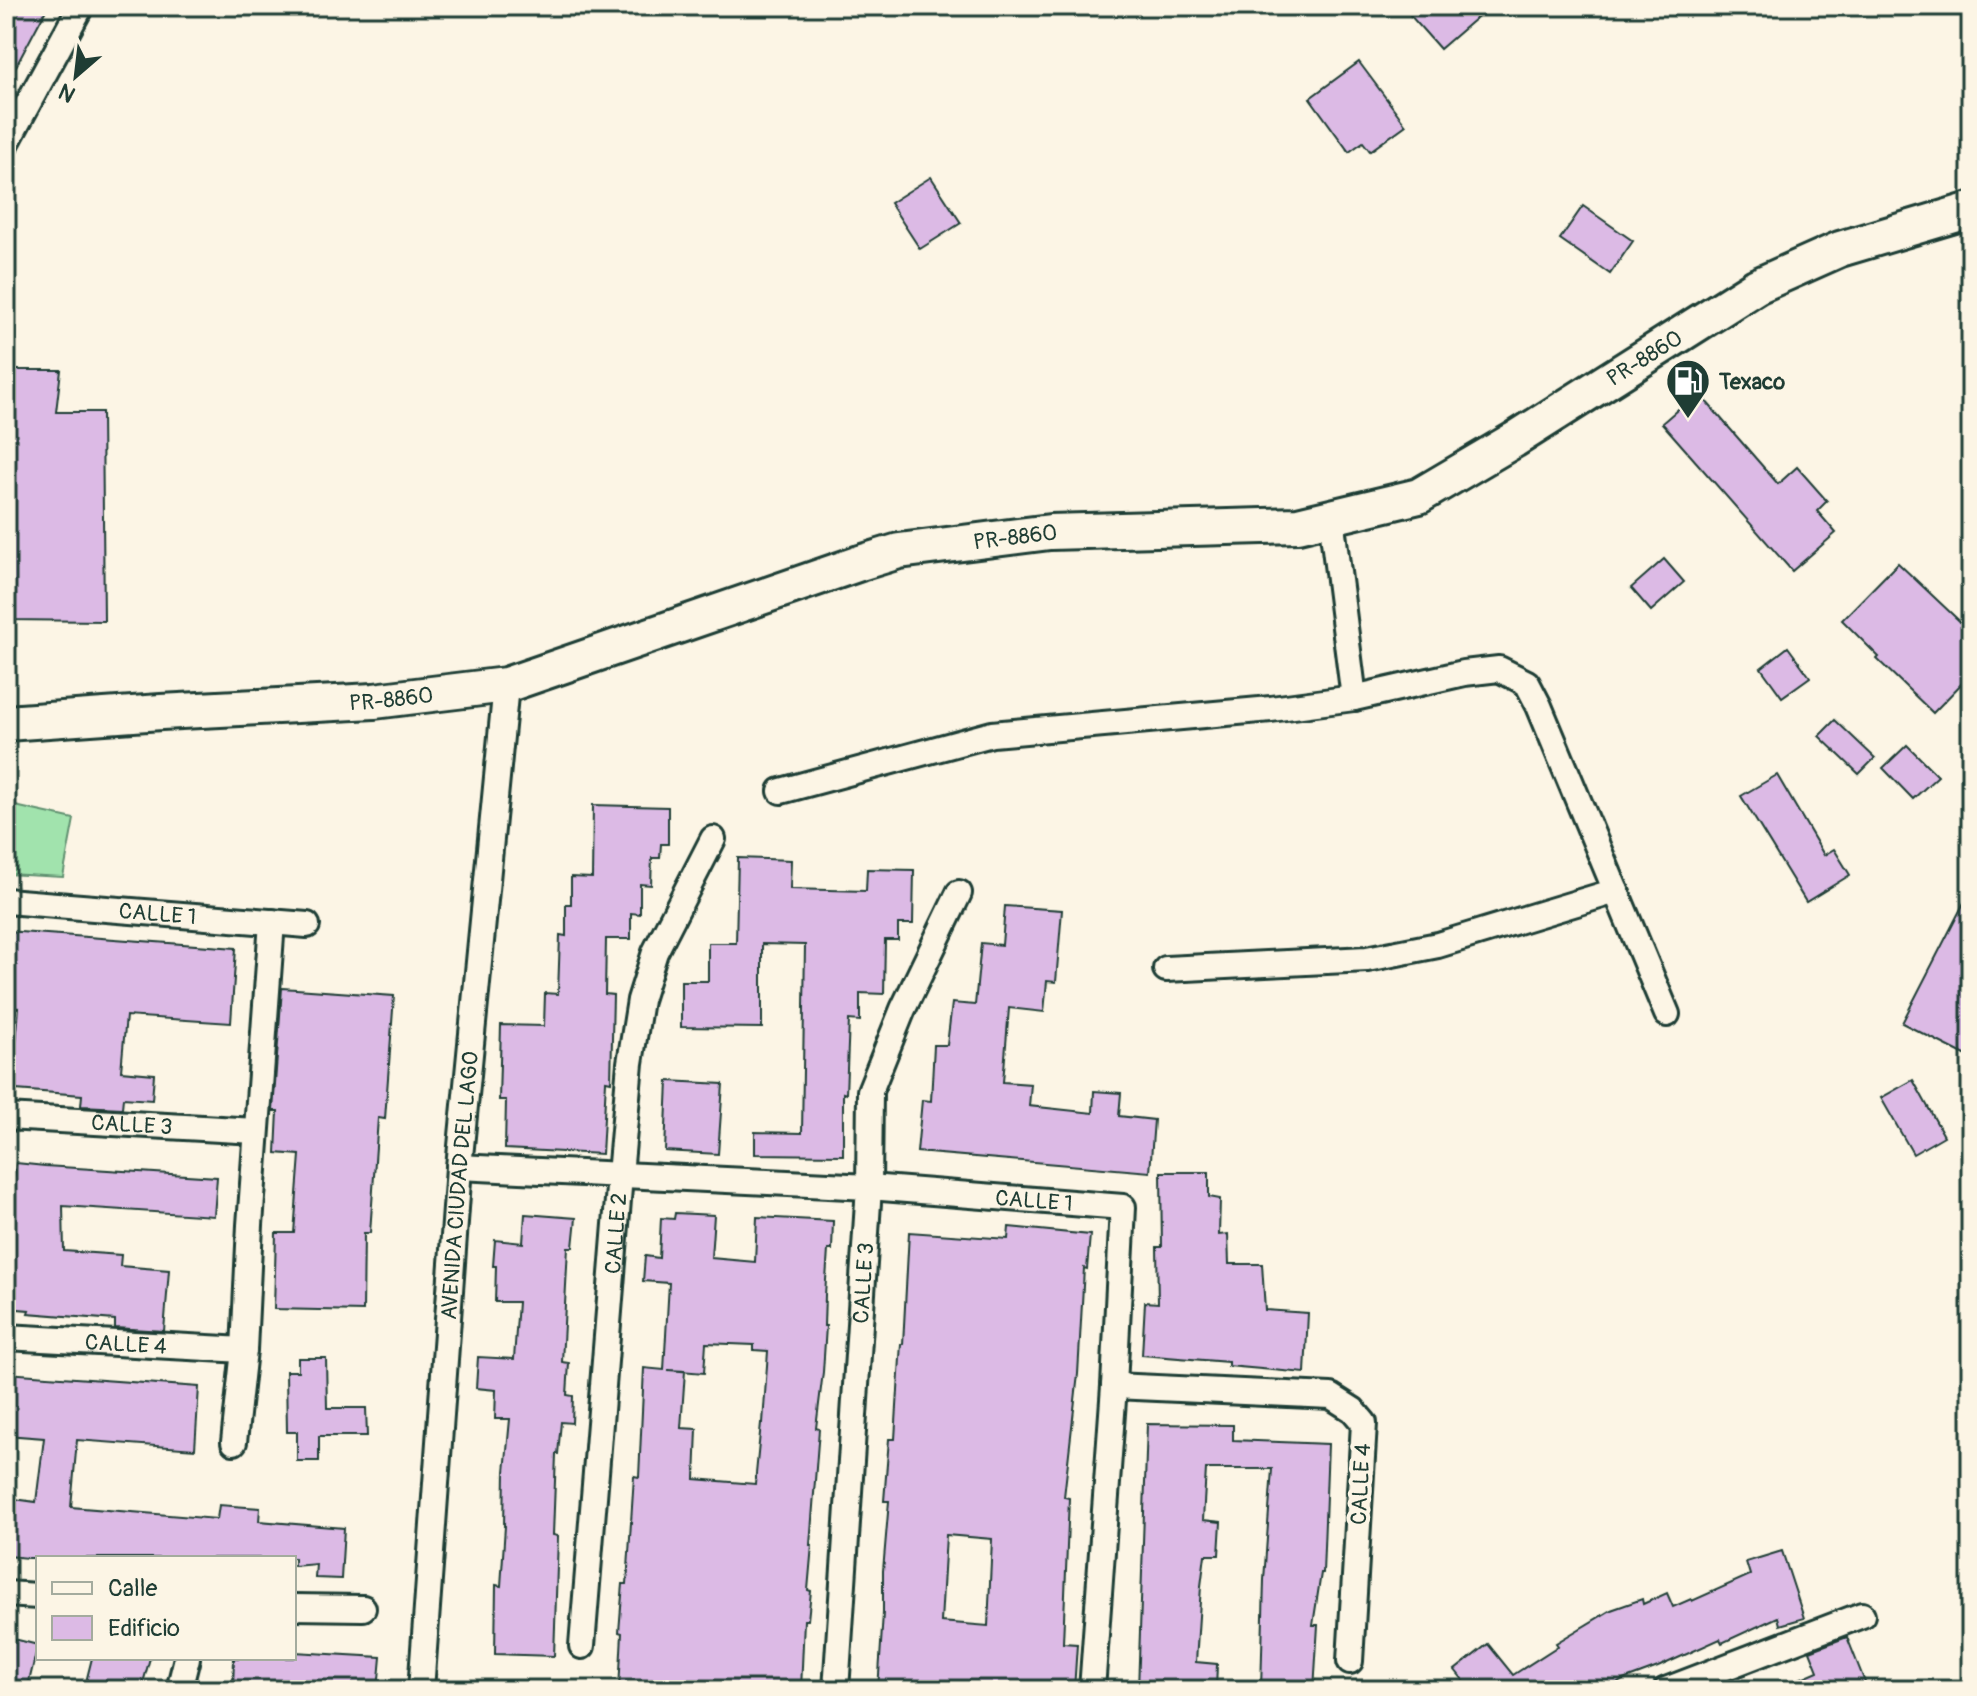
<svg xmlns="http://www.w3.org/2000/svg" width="1977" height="1696" viewBox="0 0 1977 1696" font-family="Pangolin,sans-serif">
  <rect width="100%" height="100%" fill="#fcf5e5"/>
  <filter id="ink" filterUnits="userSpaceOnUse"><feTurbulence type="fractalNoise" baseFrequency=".0125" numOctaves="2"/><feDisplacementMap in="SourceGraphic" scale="16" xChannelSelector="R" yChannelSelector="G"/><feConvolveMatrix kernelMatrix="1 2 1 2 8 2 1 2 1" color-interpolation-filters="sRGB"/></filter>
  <g filter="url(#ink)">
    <path fill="#a1e3ad" stroke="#609070" stroke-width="2" d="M 6,804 L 74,819 L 63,877 L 6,874 Z"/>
    <g fill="#dcbae5" stroke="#1f3d34" stroke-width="2" fill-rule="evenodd">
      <path d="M 6,6 L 48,6 L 6,85 Z"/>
      <path d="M 1402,6 L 1490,6 L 1440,49 Z"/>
      <path d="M 1359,62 L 1406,125 L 1370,151 L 1363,142 L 1349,152 L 1310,98 Z"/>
      <path d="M 931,177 L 961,223 L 920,249 L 890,203 Z"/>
      <path d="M 1583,206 L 1633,241 L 1610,274 L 1560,239 Z"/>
      <path d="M 6,370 L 61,370 L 56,412 L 102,412 L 104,621 L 6,620 Z"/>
      <path d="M 1698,392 L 1778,484 L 1797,467 L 1827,501 L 1817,511 L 1836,533 L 1792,571 L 1662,423 Z"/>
      <path d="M 1664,559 L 1684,582 L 1651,611 L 1631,588 Z"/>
      <path d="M 1898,563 L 1971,632 L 1971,674 L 1933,713 L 1877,659 L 1879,657 L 1842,620 Z"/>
      <path d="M 1788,647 L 1810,677 L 1782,697 L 1761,668 Z"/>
      <path d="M 1835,720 L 1875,758 L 1859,774 L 1819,736 Z"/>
      <path d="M 1907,745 L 1938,776 L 1913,799 L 1883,768 Z"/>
      <path d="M 1777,775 L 1824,855 L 1834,849 L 1850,875 L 1806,902 L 1741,796 Z"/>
      <path d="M 593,805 L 668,807 L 668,844 L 661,844 L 660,858 L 652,858 L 651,885 L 640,884 L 640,914 L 631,913 L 631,939 L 606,939 L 605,994 L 613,995 L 611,1082 L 606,1081 L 602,1154 L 505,1149 L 506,1100 L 499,1100 L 501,1025 L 544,1026 L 545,993 L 558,994 L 560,935 L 566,936 L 566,904 L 571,904 L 571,877 L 592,878 Z"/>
      <path d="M 738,858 L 791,860 L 790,889 L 866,891 L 867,869 L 914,870 L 913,924 L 898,924 L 898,940 L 885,940 L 884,994 L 860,993 L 860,1021 L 849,1020 L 846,1094 L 843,1093 L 843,1155 L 755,1154 L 755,1132 L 802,1133 L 805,945 L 762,944 L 762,1028 L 681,1027 L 681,981 L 708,981 L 708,943 L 736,943 Z"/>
      <path d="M 1971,889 L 1971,1058 L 1902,1023 Z"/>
      <path d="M 1005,906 L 1062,910 L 1056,982 L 1047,981 L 1044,1012 L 1009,1008 L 1003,1082 L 1031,1084 L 1029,1106 L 1093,1113 L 1094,1091 L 1121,1093 L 1119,1116 L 1154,1120 L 1150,1172 L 917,1152 L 922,1100 L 931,1101 L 934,1045 L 947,1045 L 952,1003 L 975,1005 L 981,943 L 1002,945 Z"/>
      <path d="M 6,931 L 236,948 L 231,1023 L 126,1016 L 121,1071 L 154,1074 L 152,1100 L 123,1098 L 122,1108 L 81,1106 L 82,1095 L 16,1090 L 16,1079 L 6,1078 L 6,1053 L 15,1054 L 19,1008 L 6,1007 Z"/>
      <path d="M 282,988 L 394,996 L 385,1119 L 378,1118 L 370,1233 L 364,1233 L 363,1311 L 274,1309 L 276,1233 L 294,1233 L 300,1155 L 276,1153 L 278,1111 L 273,1111 Z"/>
      <path d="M 1913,1080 L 1944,1136 L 1913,1154 L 1881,1098 Z"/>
      <path d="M 668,1081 L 723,1084 L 718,1154 L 665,1151 Z"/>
      <path d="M 16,1163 L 45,1166 L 217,1177 L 214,1216 L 63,1206 L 64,1251 L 121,1255 L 120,1266 L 169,1270 L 164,1331 L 115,1328 L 115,1320 L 28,1313 L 29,1310 L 6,1308 L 6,1176 L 14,1177 Z"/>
      <path d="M 1161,1172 L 1209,1172 L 1209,1197 L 1220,1199 L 1219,1235 L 1228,1234 L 1229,1264 L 1262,1264 L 1265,1310 L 1308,1313 L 1305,1373 L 1228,1366 L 1228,1362 L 1142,1355 L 1145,1302 L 1158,1303 L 1157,1247 L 1162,1247 Z"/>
      <path d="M 675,1213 L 714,1215 L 711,1258 L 755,1262 L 757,1217 L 833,1221 L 832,1250 L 828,1250 L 825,1295 L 824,1326 L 826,1326 L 823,1372 L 816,1428 L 819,1429 L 810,1545 L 812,1545 L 808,1590 L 811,1591 L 808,1620 L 804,1620 L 801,1690 L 619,1690 L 622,1633 L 619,1632 L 621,1607 L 623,1584 L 627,1584 L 634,1476 L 639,1477 L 644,1368 L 664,1370 L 669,1283 L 643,1281 L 645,1256 L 659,1258 L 661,1218 L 674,1219 ZM 706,1343 L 754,1345 L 754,1350 L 768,1351 L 763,1423 L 761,1423 L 755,1484 L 695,1479 L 697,1429 L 681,1428 L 685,1371 L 668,1370 L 704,1373 Z"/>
      <path d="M 525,1214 L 576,1218 L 573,1247 L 568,1247 L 562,1362 L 569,1363 L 567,1395 L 573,1396 L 572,1423 L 561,1422 L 558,1454 L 556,1454 L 553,1535 L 558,1536 L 554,1656 L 495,1654 L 496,1585 L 501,1586 L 505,1526 L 504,1526 L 505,1472 L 510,1419 L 495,1419 L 496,1390 L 476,1388 L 478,1357 L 514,1359 L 518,1302 L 495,1302 L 496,1266 L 493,1266 L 495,1240 L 523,1243 Z"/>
      <path d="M 1009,1227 L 1090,1235 L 1087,1269 L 1084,1268 L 1078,1374 L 1064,1497 L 1069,1498 L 1063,1643 L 1077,1644 L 1074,1690 L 878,1690 L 883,1613 L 883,1571 L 889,1501 L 884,1501 L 889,1439 L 895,1439 L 900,1358 L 901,1344 L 903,1344 L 909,1232 L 1008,1239 ZM 946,1535 L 992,1539 L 988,1626 L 941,1622 Z"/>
      <path d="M 298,1358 L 326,1358 L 327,1408 L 366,1408 L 367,1436 L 319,1436 L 319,1461 L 297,1461 L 297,1432 L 287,1432 L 286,1371 L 298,1371 Z"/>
      <path d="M 6,1373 L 199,1387 L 195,1449 L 77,1440 L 71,1507 L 217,1519 L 219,1505 L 260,1508 L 259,1521 L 344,1528 L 341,1579 L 315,1578 L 316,1564 L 294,1566 L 294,1558 L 28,1558 L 8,1556 L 14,1499 L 36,1502 L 44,1438 L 6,1435 Z"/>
      <path d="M 1147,1424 L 1233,1425 L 1233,1440 L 1328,1444 L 1323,1573 L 1321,1573 L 1313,1625 L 1318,1625 L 1314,1690 L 1261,1690 L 1264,1580 L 1272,1469 L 1206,1469 L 1203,1520 L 1221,1522 L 1219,1555 L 1205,1555 L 1201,1586 L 1196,1662 L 1217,1664 L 1216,1690 L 1138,1690 Z"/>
      <path d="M 1782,1551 L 1804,1618 L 1780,1625 L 1778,1617 L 1722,1643 L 1720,1639 L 1658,1667 L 1623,1680 L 1606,1690 L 1471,1690 L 1455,1670 L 1488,1644 L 1513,1675 L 1558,1646 L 1556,1643 L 1611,1610 L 1642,1599 L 1643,1604 L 1667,1593 L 1673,1607 L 1691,1599 L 1692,1601 L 1750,1575 L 1746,1562 Z"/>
      <path d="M 6,1637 L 38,1645 L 27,1690 L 6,1690 Z"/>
      <path d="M 1847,1637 L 1868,1690 L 1774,1690 L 1818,1671 L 1810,1651 Z"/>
      <path d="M 294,1652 L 381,1657 L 378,1690 L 233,1690 L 234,1658 L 294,1658 Z"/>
      <path d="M 92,1658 L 150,1658 L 141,1690 L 84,1690 Z"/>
    </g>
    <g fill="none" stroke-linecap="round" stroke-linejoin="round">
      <g stroke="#1f3d34" stroke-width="30">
        <g id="street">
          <path d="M 6,144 L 81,6"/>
          <path d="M 1331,517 L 1354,698"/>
          <path d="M 781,791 L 992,734 L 1271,709 L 1354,698 L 1464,673 L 1499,669 L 1527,683 L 1539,706 L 1667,1014"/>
          <path id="s1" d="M 6,901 L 307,925"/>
          <path d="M 1166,969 L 1367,959 L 1438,945 L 1616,891"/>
          <path id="s2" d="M 6,1117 L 256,1131"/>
          <path id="s3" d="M 459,1167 L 869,1187 L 1123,1207 L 1114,1386 L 1092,1690"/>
          <path id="s4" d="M 6,1337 L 244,1350"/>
          <path d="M 1114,1386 L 1331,1396 L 1353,1410 L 1364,1423 L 1350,1661"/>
          <path d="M 234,1442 L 244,1350 L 250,1225 L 272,922"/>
          <path d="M 6,1594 L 38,1596"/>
          <path d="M 294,1607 L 363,1608"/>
          <path id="s5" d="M 582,1646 L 620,1175 L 630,1063 L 640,1000 L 655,952 L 713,839"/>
          <path d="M 179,1690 L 187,1658"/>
          <path id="s6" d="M 421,1690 L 459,1167 L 506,685"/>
          <path id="s7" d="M 836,1690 L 869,1187 L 870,1091 L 903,1009 L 959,893"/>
          <path d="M 1666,1690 L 1862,1615"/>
        </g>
      </g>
      <g stroke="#1f3d34" stroke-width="40">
        <g id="secondary">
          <path id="s8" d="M 6,723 L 161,712 L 374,701 L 506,685 L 860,563 L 899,551 L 1050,532 L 1298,525 L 1419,496 L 1514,440 L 1757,286 L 1840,249 L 1971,210"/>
        </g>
      </g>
      <use href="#street" stroke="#fcf5e5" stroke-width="24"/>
      <use href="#secondary" stroke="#fcf5e5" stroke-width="34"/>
    </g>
  </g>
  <defs>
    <g id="fuel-pin" transform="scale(2.3)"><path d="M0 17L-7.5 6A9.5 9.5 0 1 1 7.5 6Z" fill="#1f3d34" stroke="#fcf5e5"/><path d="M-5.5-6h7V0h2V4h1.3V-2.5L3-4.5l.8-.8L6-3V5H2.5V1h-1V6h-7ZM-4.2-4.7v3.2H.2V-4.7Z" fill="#fff"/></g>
  </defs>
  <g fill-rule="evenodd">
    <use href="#fuel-pin" x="1688" y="381"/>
  </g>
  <g text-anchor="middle" stroke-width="8" stroke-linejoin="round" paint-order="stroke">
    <g font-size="22" fill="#1f3d34" stroke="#fcf5e5">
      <text dy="8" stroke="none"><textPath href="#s8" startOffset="1706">PR-8860</textPath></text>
      <text dy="8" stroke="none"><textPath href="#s8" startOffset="1034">PR-8860</textPath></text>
      <text dy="8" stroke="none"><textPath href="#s8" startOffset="386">PR-8860</textPath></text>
      <text dy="8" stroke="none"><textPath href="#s1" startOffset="152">CALLE 1</textPath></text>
      <text dy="8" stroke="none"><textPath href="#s2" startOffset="126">CALLE 3</textPath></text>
      <text dy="8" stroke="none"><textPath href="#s6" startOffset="506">AVENIDA CIUDAD DEL LAGO</textPath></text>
      <text dy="8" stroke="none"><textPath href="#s3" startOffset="576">CALLE 1</textPath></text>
      <text dy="8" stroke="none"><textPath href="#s5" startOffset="414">CALLE 2</textPath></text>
      <text dy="8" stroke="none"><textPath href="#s7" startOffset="408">CALLE 3</textPath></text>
      <text dy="8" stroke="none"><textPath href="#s4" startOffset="120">CALLE 4</textPath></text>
      <text transform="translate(1360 1484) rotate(-87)" y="8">CALLE 4</text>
    </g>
    <g font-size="22" font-weight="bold" fill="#1f3d34" stroke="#fcf5e5" text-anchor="start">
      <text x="1719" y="389">Texaco</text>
    </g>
  </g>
  <rect width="1977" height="1696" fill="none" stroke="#fcf5e5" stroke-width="32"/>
  <rect x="16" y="16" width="1945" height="1664" fill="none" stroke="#1f3d34" stroke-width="3" filter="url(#ink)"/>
  <rect x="36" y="1556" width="260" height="104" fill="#fcf5e5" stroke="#a4ab9e" stroke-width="2"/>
  <rect x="52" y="1582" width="40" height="12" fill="#fcf5e5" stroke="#a4ab9e" stroke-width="2"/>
  <text x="108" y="1596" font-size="24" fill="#1f3d34">Calle</text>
  <rect x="52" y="1616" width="40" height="24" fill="#dcbae5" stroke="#a4ab9e" stroke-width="2"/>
  <text x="108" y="1636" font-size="24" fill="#1f3d34">Edificio</text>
  <g transform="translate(76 76) rotate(208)" stroke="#fcf5e5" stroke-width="6" paint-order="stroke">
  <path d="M0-6L14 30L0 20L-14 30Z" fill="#1f3d34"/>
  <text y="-12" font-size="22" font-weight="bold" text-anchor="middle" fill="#1f3d34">N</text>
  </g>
</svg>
